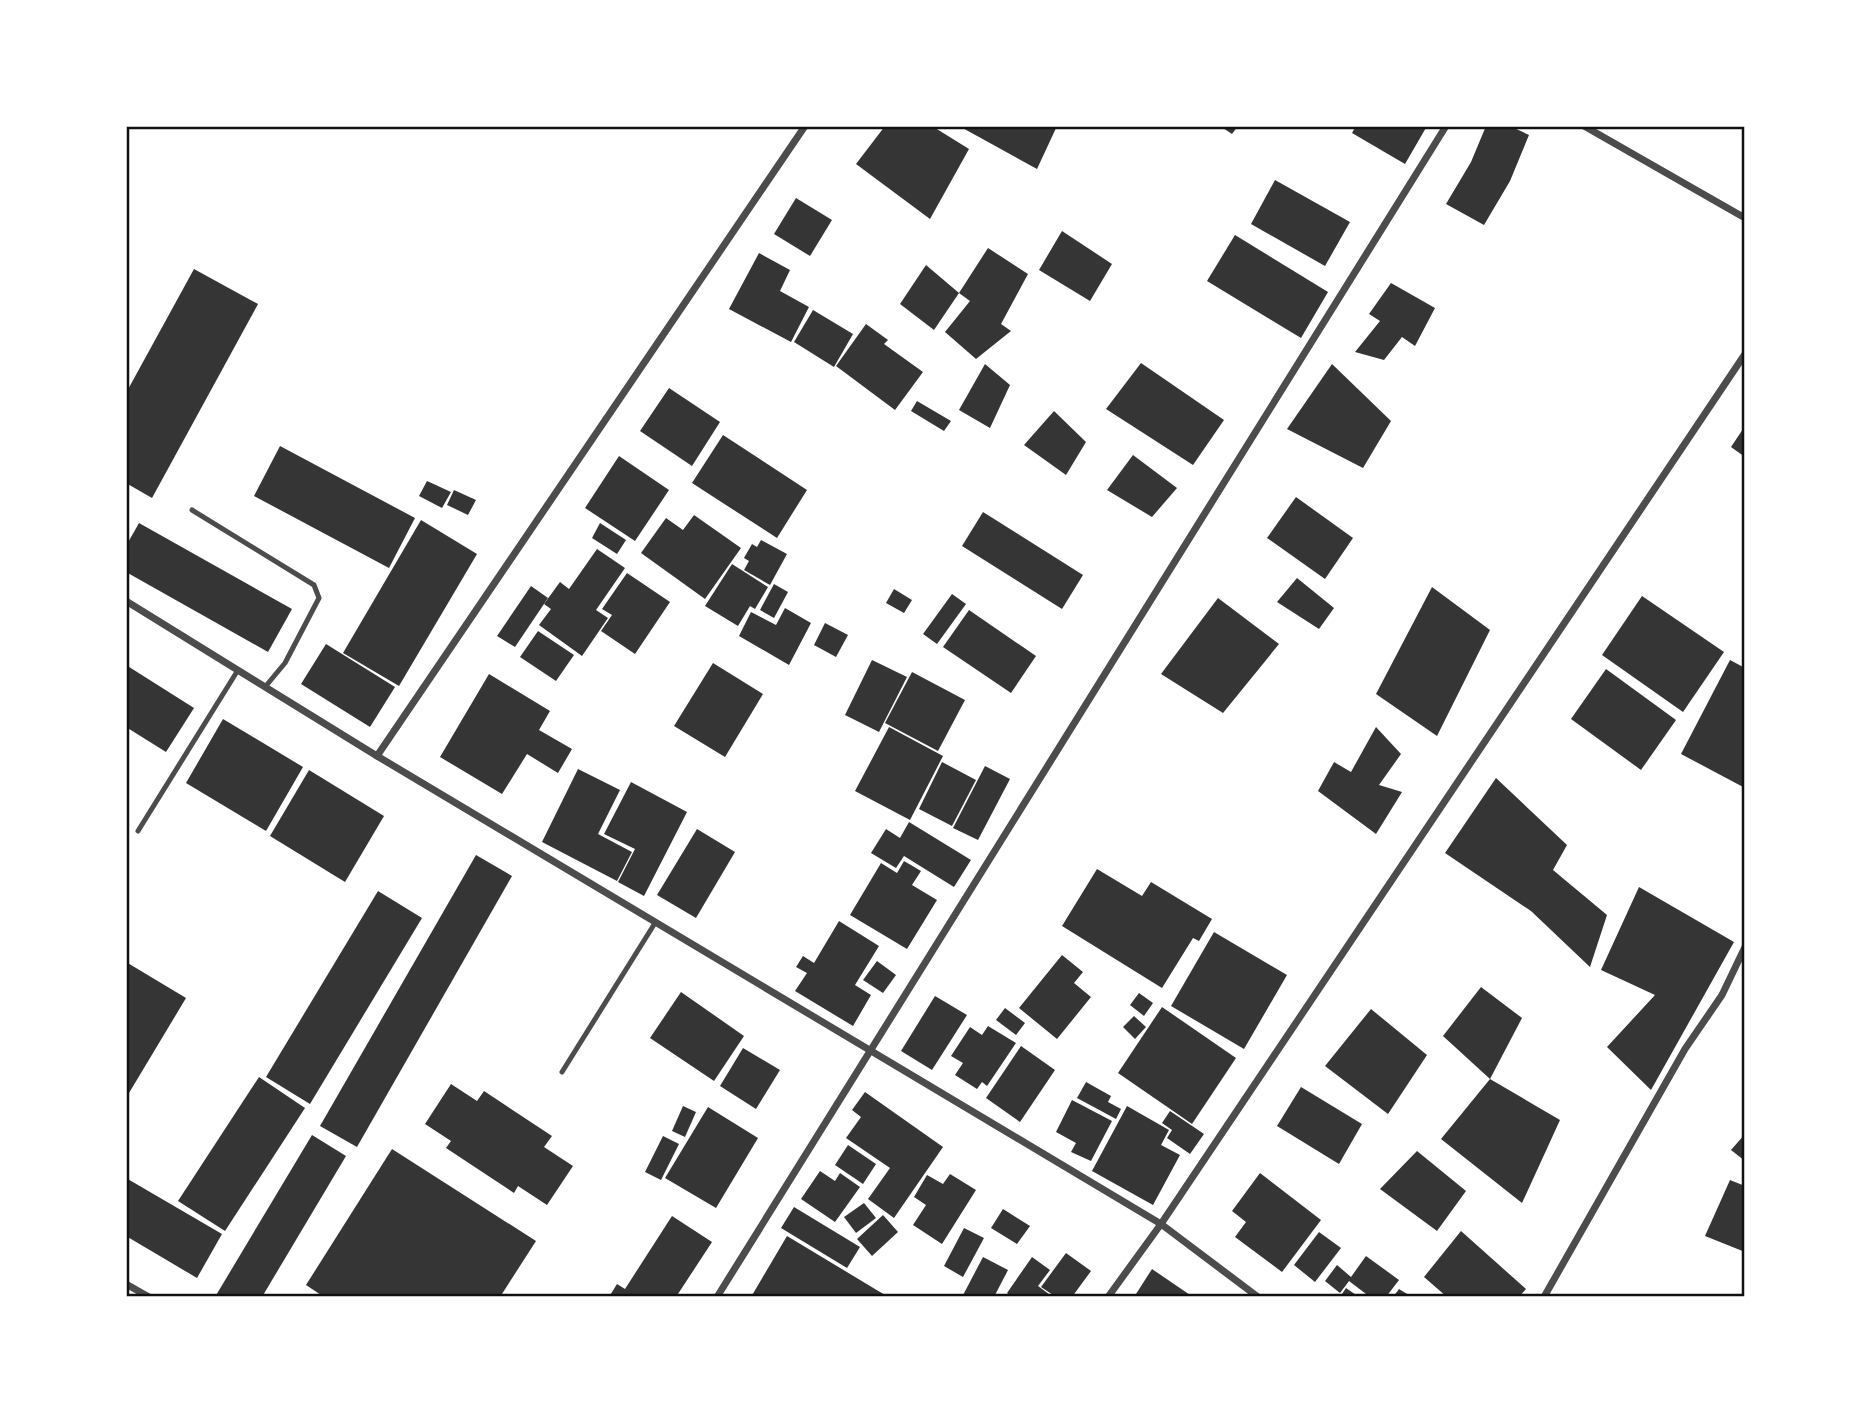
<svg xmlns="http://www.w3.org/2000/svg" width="1871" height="1423" viewBox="0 0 1871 1423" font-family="Ubuntu,sans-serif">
  <rect width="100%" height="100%" fill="#fff"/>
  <g fill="#353535">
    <path d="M 885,126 L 932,126 L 969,149 L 930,219 L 856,164 Z"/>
    <path d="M 959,126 L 1057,126 L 1037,169 Z"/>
    <path d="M 1220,126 L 1238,126 L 1232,134 Z"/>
    <path d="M 1356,126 L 1427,126 L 1405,164 L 1352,133 Z"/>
    <path d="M 1486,126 L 1510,126 L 1529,135 L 1510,181 L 1484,225 L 1446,204 L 1471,162 Z"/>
    <path d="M 1275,180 L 1350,222 L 1325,266 L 1251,224 Z"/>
    <path d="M 796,198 L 832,220 L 810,256 L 774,234 Z"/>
    <path d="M 1062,231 L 1112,264 L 1090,301 L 1039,270 Z"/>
    <path d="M 1235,235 L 1328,292 L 1301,338 L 1207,281 Z"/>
    <path d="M 988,248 L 1028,274 L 1001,324 L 1011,331 L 976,359 L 945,332 L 970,301 L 959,293 Z"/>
    <path d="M 759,253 L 790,270 L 780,291 L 809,307 L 791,342 L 729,309 Z"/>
    <path d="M 926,265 L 959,293 L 934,330 L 900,304 Z"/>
    <path d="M 194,269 L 258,304 L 152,498 L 126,483 L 126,393 Z"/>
    <path d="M 1391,283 L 1435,308 L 1415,346 L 1402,337 L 1384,360 L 1355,352 L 1380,321 L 1369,314 Z"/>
    <path d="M 813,310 L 853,334 L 834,367 L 794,342 Z"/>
    <path d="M 866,324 L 888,340 L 884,344 L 923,372 L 895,410 L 836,366 Z"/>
    <path d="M 1141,363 L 1224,420 L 1193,465 L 1106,409 Z"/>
    <path d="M 985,364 L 1010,385 L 990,428 L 959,410 Z"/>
    <path d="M 1332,364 L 1391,421 L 1363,468 L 1287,429 Z"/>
    <path d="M 669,388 L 720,422 L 692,466 L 640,431 Z"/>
    <path d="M 917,401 L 951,421 L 944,431 L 911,411 Z"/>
    <path d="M 1054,411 L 1086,442 L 1066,475 L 1024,445 Z"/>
    <path d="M 1745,426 L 1745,457 L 1731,447 Z"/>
    <path d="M 723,435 L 807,490 L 777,538 L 692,483 Z"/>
    <path d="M 280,446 L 415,518 L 389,568 L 254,496 Z"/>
    <path d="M 1133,455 L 1177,488 L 1152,517 L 1107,490 Z"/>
    <path d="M 619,456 L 669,490 L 635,541 L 585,508 Z"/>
    <path d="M 427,481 L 451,492 L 442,508 L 419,496 Z"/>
    <path d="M 454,490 L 476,500 L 468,515 L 447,505 Z"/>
    <path d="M 1296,497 L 1353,538 L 1325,579 L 1267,538 Z"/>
    <path d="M 983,512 L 1083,575 L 1062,609 L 962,546 Z"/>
    <path d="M 694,515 L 741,548 L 705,599 L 641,553 L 666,518 L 683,530 Z"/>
    <path d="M 421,520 L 477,554 L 399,686 L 343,653 Z"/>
    <path d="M 139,523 L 292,609 L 268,652 L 126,572 L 126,546 Z"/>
    <path d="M 600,523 L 626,540 L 617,554 L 592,538 Z"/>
    <path d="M 761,540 L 787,554 L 770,585 L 744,570 L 749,561 L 744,558 L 752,544 L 757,547 Z"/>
    <path d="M 597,549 L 625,568 L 596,610 L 608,618 L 582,656 L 539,625 L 551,609 L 544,604 L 560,582 L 569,589 Z"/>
    <path d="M 732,564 L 768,587 L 755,609 L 750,606 L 738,626 L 705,606 Z"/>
    <path d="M 627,573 L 670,602 L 635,654 L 601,631 L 612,615 L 602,609 Z"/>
    <path d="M 1297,578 L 1334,608 L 1319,629 L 1277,602 Z"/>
    <path d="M 774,584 L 788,592 L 774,618 L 760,610 Z"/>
    <path d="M 531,586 L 548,598 L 515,647 L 497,636 Z"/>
    <path d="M 1432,587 L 1490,630 L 1437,736 L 1376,694 Z"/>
    <path d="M 894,589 L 912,600 L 904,613 L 886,603 Z"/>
    <path d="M 952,594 L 966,604 L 937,644 L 923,634 Z"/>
    <path d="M 1642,596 L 1724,652 L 1683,712 L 1602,655 Z"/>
    <path d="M 1218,598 L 1279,644 L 1223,713 L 1161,674 Z"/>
    <path d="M 785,608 L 811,623 L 789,665 L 739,636 L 751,612 L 776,625 Z"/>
    <path d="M 969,610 L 1036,656 L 1011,693 L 943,647 Z"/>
    <path d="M 825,623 L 848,635 L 836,657 L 814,645 Z"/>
    <path d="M 538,631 L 574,655 L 556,681 L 520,657 Z"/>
    <path d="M 326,644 L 395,687 L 370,727 L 301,684 Z"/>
    <path d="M 872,660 L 907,677 L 879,732 L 845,715 Z"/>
    <path d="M 1730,660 L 1745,668 L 1745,788 L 1681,754 Z"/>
    <path d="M 713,663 L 763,694 L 725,757 L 674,726 Z"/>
    <path d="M 126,665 L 194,708 L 166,752 L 126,727 Z"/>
    <path d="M 1606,669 L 1676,720 L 1641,770 L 1571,719 Z"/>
    <path d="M 912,672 L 965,700 L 938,751 L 885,723 Z"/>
    <path d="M 489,674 L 550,711 L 539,730 L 572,749 L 558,773 L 527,754 L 502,794 L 440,757 Z"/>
    <path d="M 223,719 L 303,767 L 266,831 L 186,783 Z"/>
    <path d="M 889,727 L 943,756 L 910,820 L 855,791 Z"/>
    <path d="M 1376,727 L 1401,754 L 1379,785 L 1402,792 L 1376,834 L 1318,791 L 1334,762 L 1351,772 Z"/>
    <path d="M 942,762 L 976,780 L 952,826 L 919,809 Z"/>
    <path d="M 985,766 L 1010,779 L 978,840 L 953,828 Z"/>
    <path d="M 578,769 L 620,790 L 598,834 L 632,852 L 617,881 L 542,842 Z"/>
    <path d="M 309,770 L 384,816 L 345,882 L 270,836 Z"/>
    <path d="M 1496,778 L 1567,845 L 1553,870 L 1607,915 L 1590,967 L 1531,911 L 1445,853 Z"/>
    <path d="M 631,782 L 687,812 L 644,896 L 618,882 L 635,849 L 604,834 Z"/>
    <path d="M 909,822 L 971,860 L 954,887 L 904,856 L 896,868 L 871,853 L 886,829 L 900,838 Z"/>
    <path d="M 697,829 L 735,852 L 696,918 L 657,895 Z"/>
    <path d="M 476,855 L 512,876 L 357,1147 L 320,1126 Z"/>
    <path d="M 904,861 L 921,871 L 912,885 L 937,900 L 907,949 L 850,915 L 881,863 L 897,873 Z"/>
    <path d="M 1097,869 L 1142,896 L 1151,882 L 1212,919 L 1199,941 L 1193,938 L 1162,988 L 1062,926 Z"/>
    <path d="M 1639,887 L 1734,942 L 1651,1090 L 1607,1047 L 1655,995 L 1601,970 Z"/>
    <path d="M 378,891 L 422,918 L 310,1104 L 266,1077 Z"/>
    <path d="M 839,921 L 879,946 L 855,985 L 871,995 L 853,1026 L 795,991 L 807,973 L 796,967 L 803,956 L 814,963 Z"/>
    <path d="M 1214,932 L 1287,975 L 1244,1049 L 1171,1006 Z"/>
    <path d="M 1062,955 L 1083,972 L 1074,983 L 1091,997 L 1057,1039 L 1019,1008 Z"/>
    <path d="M 877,961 L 896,975 L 883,993 L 863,980 Z"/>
    <path d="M 126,962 L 186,998 L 126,1098 Z"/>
    <path d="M 1481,987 L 1522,1018 L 1490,1079 L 1443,1036 Z"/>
    <path d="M 681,992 L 744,1036 L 714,1081 L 650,1038 Z"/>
    <path d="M 1139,993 L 1153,1003 L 1144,1016 L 1130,1005 Z"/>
    <path d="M 935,996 L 967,1015 L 932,1070 L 901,1051 Z"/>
    <path d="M 1162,1007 L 1236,1058 L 1192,1124 L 1118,1073 Z"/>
    <path d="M 1005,1008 L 1025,1023 L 1016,1035 L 996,1020 Z"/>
    <path d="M 1371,1009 L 1427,1055 L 1388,1114 L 1325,1066 Z"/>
    <path d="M 1134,1016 L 1146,1027 L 1135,1039 L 1123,1027 Z"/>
    <path d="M 988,1026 L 1016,1043 L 987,1086 L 982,1082 L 977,1089 L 955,1075 L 963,1063 L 951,1056 L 970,1027 L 982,1035 Z"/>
    <path d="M 1021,1046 L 1055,1070 L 1020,1122 L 986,1098 Z"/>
    <path d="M 743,1048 L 780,1070 L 756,1109 L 720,1086 Z"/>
    <path d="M 259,1077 L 305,1108 L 225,1231 L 178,1201 Z"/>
    <path d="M 1490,1079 L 1560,1120 L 1522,1203 L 1441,1139 Z"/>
    <path d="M 1086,1082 L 1111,1096 L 1108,1102 L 1121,1109 L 1116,1119 L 1077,1098 Z"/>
    <path d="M 451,1084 L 477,1101 L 484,1091 L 552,1136 L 544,1147 L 573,1166 L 547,1205 L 518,1186 L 514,1193 L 446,1148 L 451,1141 L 425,1124 Z"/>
    <path d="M 1301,1087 L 1362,1124 L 1339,1164 L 1277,1126 Z"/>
    <path d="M 865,1092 L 943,1147 L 894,1218 L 868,1199 L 890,1168 L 846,1138 L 861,1117 L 852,1110 Z"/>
    <path d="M 1072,1100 L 1112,1121 L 1091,1161 L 1071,1152 L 1076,1143 L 1056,1132 Z"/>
    <path d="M 683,1106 L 696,1112 L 685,1137 L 672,1131 Z"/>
    <path d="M 1127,1106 L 1169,1130 L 1161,1145 L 1180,1155 L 1153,1205 L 1092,1171 Z"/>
    <path d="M 708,1107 L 758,1138 L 716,1208 L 665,1178 Z"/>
    <path d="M 1170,1111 L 1204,1134 L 1190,1154 L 1167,1138 L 1172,1130 L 1162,1123 Z"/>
    <path d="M 1745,1134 L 1745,1161 L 1731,1150 Z"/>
    <path d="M 312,1135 L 346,1156 L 262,1297 L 215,1297 Z"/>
    <path d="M 663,1136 L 679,1144 L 661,1180 L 645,1172 Z"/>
    <path d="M 848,1145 L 876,1164 L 863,1184 L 835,1165 Z"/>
    <path d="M 392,1149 L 536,1241 L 500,1297 L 324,1297 L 306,1285 Z"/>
    <path d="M 1417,1151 L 1466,1191 L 1437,1231 L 1380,1189 Z"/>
    <path d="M 820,1171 L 835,1181 L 840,1173 L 860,1187 L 835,1222 L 801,1199 Z"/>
    <path d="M 1260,1173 L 1321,1220 L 1282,1272 L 1235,1237 L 1246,1222 L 1232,1211 Z"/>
    <path d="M 950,1174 L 976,1190 L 942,1244 L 913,1225 L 926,1205 L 914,1197 L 927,1175 L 943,1184 Z"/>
    <path d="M 126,1178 L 222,1234 L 197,1278 L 126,1236 Z"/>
    <path d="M 1730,1180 L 1745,1186 L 1745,1252 L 1705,1236 Z"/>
    <path d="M 864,1203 L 876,1218 L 856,1233 L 844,1217 Z"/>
    <path d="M 794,1207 L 860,1247 L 847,1268 L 781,1228 Z"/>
    <path d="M 1003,1209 L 1030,1226 L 1017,1244 L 991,1228 Z"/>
    <path d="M 883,1215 L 898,1232 L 872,1256 L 857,1239 Z"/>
    <path d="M 672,1216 L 712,1242 L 676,1297 L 609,1297 L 617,1284 L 625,1289 Z"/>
    <path d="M 964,1228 L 984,1238 L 963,1277 L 944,1266 Z"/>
    <path d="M 1461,1231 L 1526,1289 L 1519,1297 L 1447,1297 L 1424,1277 Z"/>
    <path d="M 1319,1232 L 1341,1248 L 1315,1282 L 1294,1265 Z"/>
    <path d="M 787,1236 L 885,1295 L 884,1297 L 751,1297 Z"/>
    <path d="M 1066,1253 L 1091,1271 L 1072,1297 L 1056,1297 L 1041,1287 Z"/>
    <path d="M 1366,1256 L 1399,1280 L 1386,1297 L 1370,1297 L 1349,1281 L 1340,1293 L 1325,1281 L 1337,1265 L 1351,1277 Z"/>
    <path d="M 983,1257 L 1008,1270 L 994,1297 L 962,1297 Z"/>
    <path d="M 1032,1257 L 1050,1270 L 1038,1286 L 1053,1297 L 1012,1297 L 1007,1293 Z"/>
    <path d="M 1152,1269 L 1193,1297 L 1140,1297 L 1136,1294 Z"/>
    <path d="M 1346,1288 L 1359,1297 L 1340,1297 Z"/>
    <path d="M 1399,1289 L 1412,1297 L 1393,1297 Z"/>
  </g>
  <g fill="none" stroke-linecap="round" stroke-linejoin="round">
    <g stroke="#4c4c4c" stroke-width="5">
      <path d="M 192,510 L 314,585 L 319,598 L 285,663 L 265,687"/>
      <path d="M 138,831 L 238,670"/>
      <path d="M 562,1072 L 655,923"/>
    </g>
    <g stroke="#4c4c4c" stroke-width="7">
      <path d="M 1584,126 L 1745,218"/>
      <path d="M 126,601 L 377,756 L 1161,1224 L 1258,1297"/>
      <path d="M 377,756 L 805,126"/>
      <path d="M 126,1284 L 149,1297"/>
      <path d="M 717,1297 L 1446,126"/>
      <path d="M 1108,1297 L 1161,1224 L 1745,354"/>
      <path d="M 1544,1297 L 1685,1049 L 1722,995 L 1745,947"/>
    </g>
  </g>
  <rect width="1871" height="1423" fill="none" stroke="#ffffff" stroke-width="256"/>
  <rect x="128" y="128" width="1615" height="1167" fill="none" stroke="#111" stroke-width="2.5"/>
</svg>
